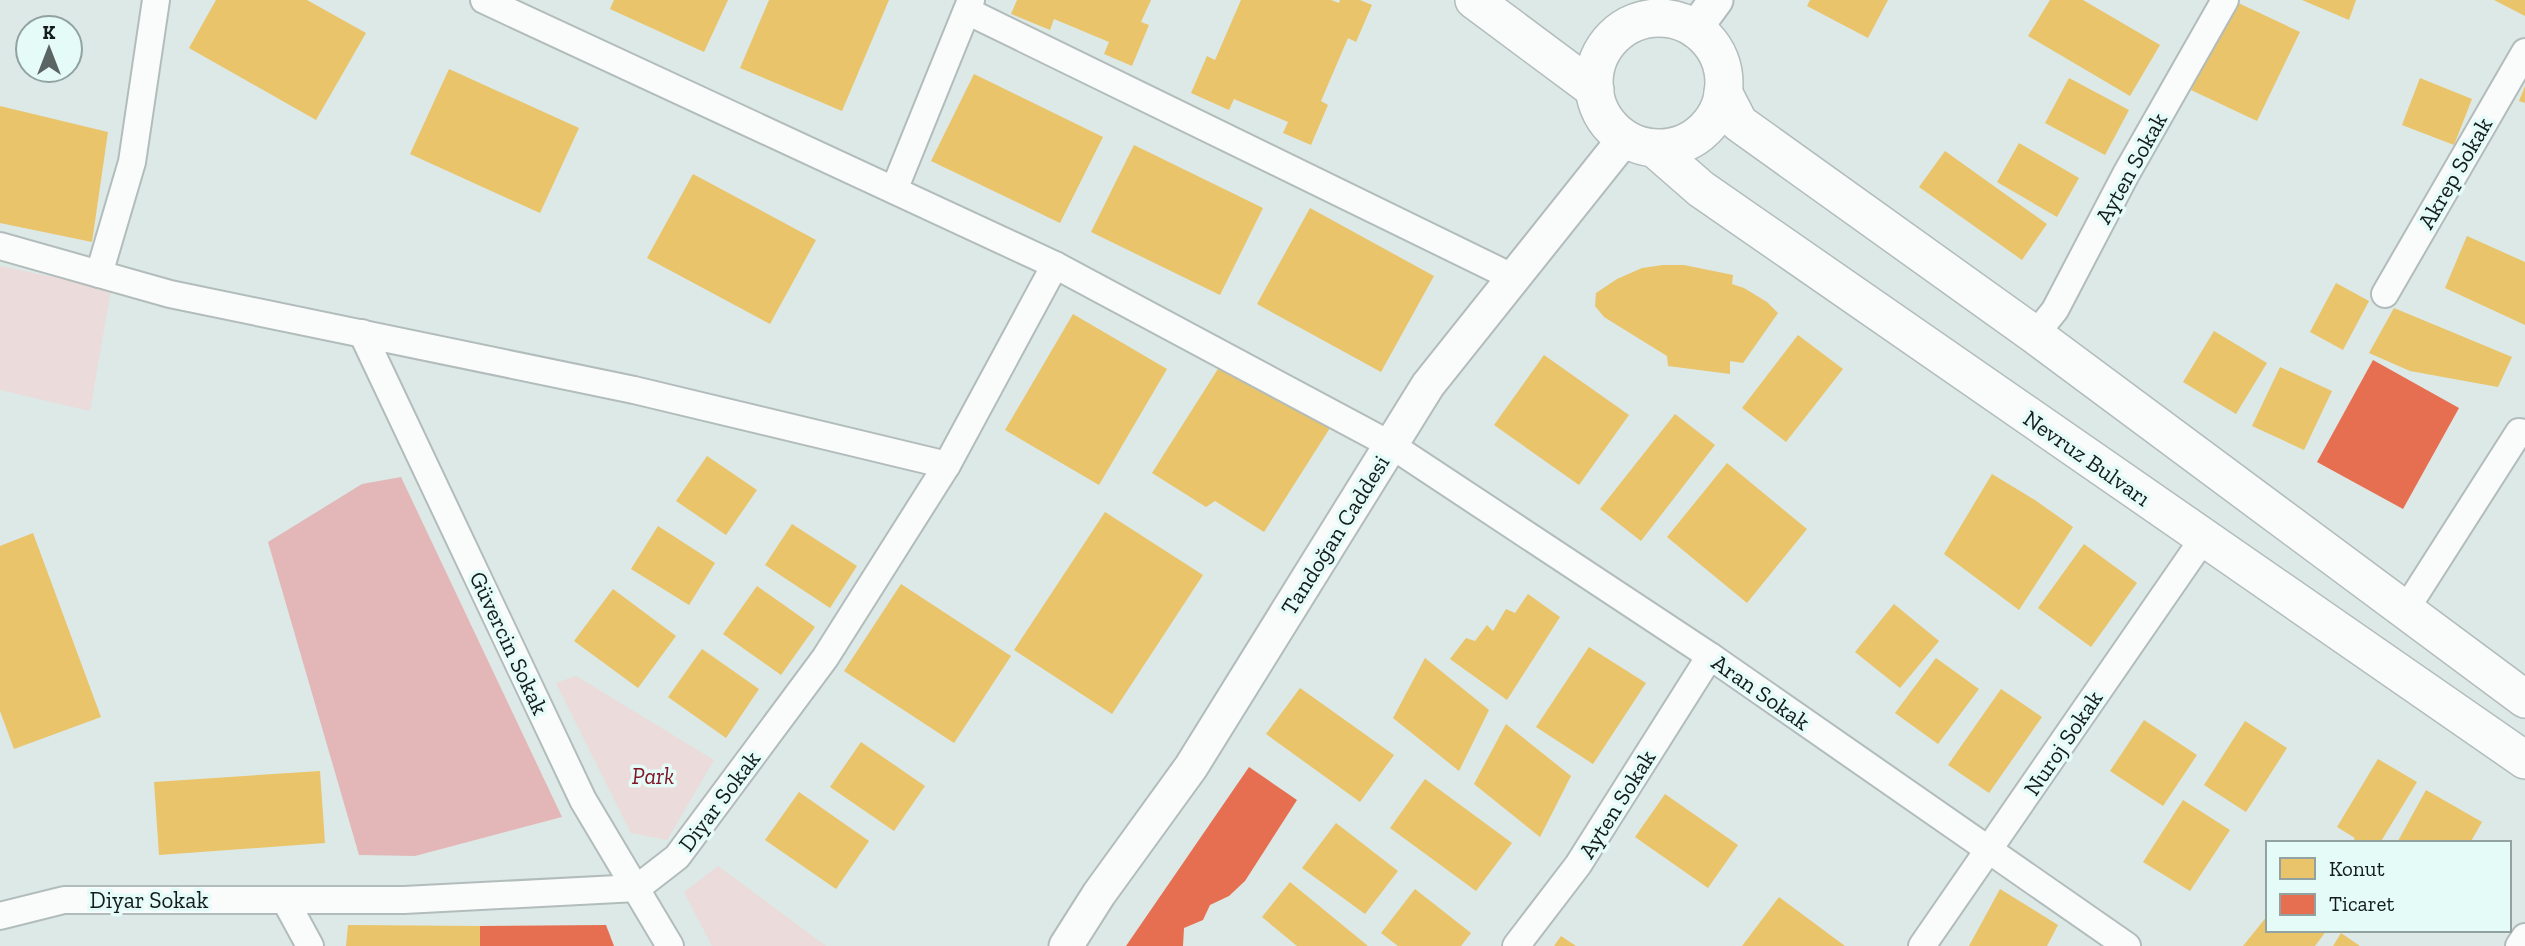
<svg xmlns="http://www.w3.org/2000/svg" width="2525" height="946" viewBox="0 0 2525 946" font-family="'Zilla Slab',serif">
  <rect width="100%" height="100%" fill="#dce9e7"/>
  <g fill="#ebdbda">
    <path d="M 0,266 L 111,289 L 90,411 L 0,390 Z"/>
    <path d="M 576,676 L 714,760 L 667,840 L 631,833 L 556,683 Z"/>
    <path d="M 718,866 L 826,946 L 712,946 L 684,892 Z"/>
  </g>
  <path fill="#e3b7b7" d="M 401,477 L 562,817 L 415,856 L 359,855 L 268,542 L 362,484 Z"/>
  <g fill="#e9c46a">
    <path d="M 216,0 L 307,0 L 366,33 L 316,120 L 189,48 Z"/>
    <path d="M 614,0 L 728,0 L 704,52 L 610,9 Z"/>
    <path d="M 769,0 L 889,0 L 842,111 L 740,68 Z"/>
    <path d="M 1017,0 L 1151,0 L 1141,22 L 1149,25 L 1132,66 L 1104,54 L 1109,42 L 1054,19 L 1050,30 L 1011,14 Z"/>
    <path d="M 1241,0 L 1331,0 L 1339,3 L 1340,0 L 1360,0 L 1372,5 L 1356,42 L 1348,38 L 1321,101 L 1328,105 L 1311,145 L 1283,133 L 1288,122 L 1234,99 L 1229,110 L 1191,93 L 1207,56 L 1215,60 Z"/>
    <path d="M 1810,0 L 1888,0 L 1868,38 L 1807,6 Z"/>
    <path d="M 2050,0 L 2083,0 L 2160,45 L 2130,96 L 2028,36 Z"/>
    <path d="M 2302,0 L 2356,0 L 2349,20 Z"/>
    <path d="M 2494,0 L 2525,0 L 2525,16 Z"/>
    <path d="M 2234,1 L 2300,32 L 2257,121 L 2191,90 Z"/>
    <path d="M 449,69 L 579,128 L 540,213 L 410,154 Z"/>
    <path d="M 974,74 L 1103,137 L 1060,223 L 931,161 Z"/>
    <path d="M 2069,78 L 2129,110 L 2105,155 L 2045,123 Z"/>
    <path d="M 2420,78 L 2472,99 L 2454,145 L 2402,125 Z"/>
    <path d="M 2525,86 L 2525,103 L 2519,101 Z"/>
    <path d="M 0,106 L 108,132 L 92,242 L 0,223 Z"/>
    <path d="M 2019,143 L 2079,178 L 2057,217 L 1997,182 Z"/>
    <path d="M 1134,145 L 1263,208 L 1220,295 L 1091,232 Z"/>
    <path d="M 1945,151 L 2047,224 L 2022,260 L 1919,187 Z"/>
    <path d="M 693,174 L 816,240 L 770,324 L 647,258 Z"/>
    <path d="M 1310,208 L 1434,276 L 1381,372 L 1257,304 Z"/>
    <path d="M 2467,236 L 2525,262 L 2525,325 L 2445,288 Z"/>
    <path d="M 1663,265 L 1684,265 L 1733,275 L 1732,284 L 1744,288 L 1767,302 L 1778,313 L 1743,363 L 1730,361 L 1730,374 L 1668,366 L 1667,356 L 1604,317 L 1595,306 L 1596,293 L 1617,279 L 1642,268 Z"/>
    <path d="M 2336,283 L 2369,301 L 2343,350 L 2310,332 Z"/>
    <path d="M 2394,308 L 2512,357 L 2498,387 L 2410,371 L 2369,353 Z"/>
    <path d="M 1073,314 L 1167,369 L 1099,485 L 1005,430 Z"/>
    <path d="M 2214,331 L 2267,363 L 2236,414 L 2183,382 Z"/>
    <path d="M 1798,335 L 1843,369 L 1786,442 L 1742,408 Z"/>
    <path d="M 1544,355 L 1629,415 L 1579,485 L 1494,425 Z"/>
    <path d="M 1223,361 L 1330,428 L 1264,532 L 1215,501 L 1206,507 L 1152,473 Z"/>
    <path d="M 2280,367 L 2332,391 L 2304,450 L 2252,426 Z"/>
    <path d="M 1675,414 L 1715,445 L 1641,541 L 1600,509 Z"/>
    <path d="M 707,456 L 757,490 L 726,535 L 676,501 Z"/>
    <path d="M 1727,463 L 1807,529 L 1747,603 L 1667,537 Z"/>
    <path d="M 1992,474 L 2035,500 L 2073,527 L 2019,610 L 1944,554 Z"/>
    <path d="M 1105,512 L 1203,575 L 1112,714 L 1014,650 Z"/>
    <path d="M 792,524 L 857,566 L 830,608 L 765,565 Z"/>
    <path d="M 658,526 L 715,563 L 689,605 L 631,569 Z"/>
    <path d="M 33,533 L 101,717 L 14,749 L 0,711 L 0,546 Z"/>
    <path d="M 2084,544 L 2137,583 L 2091,647 L 2038,608 Z"/>
    <path d="M 901,584 L 1011,656 L 954,743 L 844,671 Z"/>
    <path d="M 757,586 L 815,627 L 781,675 L 723,634 Z"/>
    <path d="M 613,589 L 676,636 L 638,688 L 574,641 Z"/>
    <path d="M 1528,594 L 1560,617 L 1507,700 L 1450,659 L 1466,638 L 1475,641 L 1487,625 L 1493,631 L 1506,609 L 1515,613 Z"/>
    <path d="M 1894,604 L 1939,641 L 1900,688 L 1855,652 Z"/>
    <path d="M 1589,647 L 1646,683 L 1593,764 L 1536,727 Z"/>
    <path d="M 702,649 L 759,689 L 726,738 L 668,697 Z"/>
    <path d="M 1425,658 L 1489,710 L 1459,771 L 1393,718 Z"/>
    <path d="M 1936,658 L 1979,689 L 1938,744 L 1895,713 Z"/>
    <path d="M 1300,688 L 1394,755 L 1360,802 L 1266,734 Z"/>
    <path d="M 2001,689 L 2042,717 L 1989,793 L 1948,765 Z"/>
    <path d="M 2144,720 L 2197,755 L 2163,806 L 2110,771 Z"/>
    <path d="M 2245,721 L 2287,748 L 2246,812 L 2204,785 Z"/>
    <path d="M 1506,724 L 1571,776 L 1540,837 L 1474,784 Z"/>
    <path d="M 861,742 L 925,786 L 894,831 L 830,787 Z"/>
    <path d="M 2378,759 L 2417,782 L 2380,843 L 2352,843 L 2355,838 L 2337,827 Z"/>
    <path d="M 320,771 L 325,843 L 159,855 L 154,782 Z"/>
    <path d="M 1425,779 L 1512,843 L 1476,891 L 1390,828 Z"/>
    <path d="M 2426,790 L 2482,822 L 2470,843 L 2398,841 Z"/>
    <path d="M 799,792 L 869,841 L 836,889 L 765,840 Z"/>
    <path d="M 1665,794 L 1738,845 L 1708,888 L 1635,837 Z"/>
    <path d="M 2183,800 L 2230,830 L 2190,891 L 2143,862 Z"/>
    <path d="M 1336,823 L 1398,871 L 1365,914 L 1302,868 Z"/>
    <path d="M 1290,882 L 1368,946 L 1297,946 L 1262,917 Z"/>
    <path d="M 1415,889 L 1471,933 L 1461,946 L 1398,946 L 1381,933 Z"/>
    <path d="M 2000,889 L 2058,925 L 2047,946 L 1969,946 Z"/>
    <path d="M 1779,897 L 1845,946 L 1742,946 Z"/>
    <path d="M 2268,915 L 2268,930 L 2327,930 L 2315,946 L 2243,946 Z"/>
    <path d="M 348,925 L 480,926 L 480,946 L 346,946 Z"/>
    <path d="M 2341,933 L 2360,946 L 2333,946 Z"/>
    <path d="M 1561,936 L 1576,946 L 1554,946 Z"/>
  </g>
  <g fill="#e76f51">
    <path d="M 2373,360 L 2459,408 L 2403,509 L 2317,462 Z"/>
    <path d="M 1249,767 L 1297,800 L 1245,881 L 1229,896 L 1210,905 L 1203,920 L 1184,928 L 1183,946 L 1126,946 Z"/>
    <path d="M 606,925 L 614,946 L 480,946 L 480,926 Z"/>
  </g>
  <g fill="none" stroke-linecap="round" stroke-linejoin="round">
    <g stroke="#b2bcbb" stroke-width="30">
      <g id="minor">
        <path d="M 484,0 L 1055,265 L 1391,445 L 1710,656 L 2127,946"/>
        <path d="M 967,11 L 1514,278"/>
        <path d="M 894,190 L 971,0"/>
        <path d="M 0,246 L 170,294 L 634,390 L 947,465"/>
        <path d="M 99,274 L 132,162 L 156,0"/>
        <path d="M 2385,294 L 2525,52"/>
        <path d="M 362,333 L 583,800 L 670,946"/>
        <path d="M 2035,335 L 2055,310 L 2126,174 L 2225,0"/>
        <path d="M 2406,609 L 2519,432 L 2525,433"/>
        <path d="M 285,900 L 310,946"/>
        <path d="M 0,916 L 64,900 L 404,900 L 637,888 L 677,857 L 825,658 L 947,465 L 1055,265"/>
        <path d="M 1516,946 L 1578,865 L 1710,656"/>
        <path d="M 1922,946 L 2203,539"/>
        <path d="M 2519,946 L 2525,937"/>
      </g>
    </g>
    <g stroke="#b2bcbb" stroke-width="37">
      <g id="tertiary">
        <path d="M 1694,30 L 1716,0"/>
        <path d="M 1066,946 L 1099,894 L 1191,767 L 1428,385 L 1625,138"/>
      </g>
    </g>
    <g stroke="#b2bcbb" stroke-width="40">
      <g id="secondary">
        <path d="M 1474,0 L 1595,90"/>
        <circle cx="1659" cy="83" r="65"/>
        <path d="M 1723,92 L 1739,123 L 2035,335 L 2525,699"/>
        <path d="M 1654,148 L 1701,189 L 2525,760"/>
      </g>
    </g>
    <use href="#minor" stroke="#fafcfb" stroke-width="26"/>
    <use href="#tertiary" stroke="#fafcfb" stroke-width="33"/>
    <use href="#secondary" stroke="#fafcfb" stroke-width="37"/>
  </g>
  <g text-anchor="middle" stroke-width="7" stroke-linejoin="round" paint-order="stroke">
    <g font-size="23" fill="#141c1b" stroke="#e4fbf8">
      <text transform="translate(2131 168) rotate(-61)" y="8">Ayten Sokak</text>
      <text transform="translate(2455 173) rotate(-60)" y="8">Akrep Sokak</text>
      <text transform="translate(2087 458) rotate(35)" y="8">Nevruz Bulvarı</text>
      <text transform="translate(1335 535) rotate(-58)" y="8">Tandoğan Caddesi</text>
      <text transform="translate(509 643) rotate(65)" y="8">Güvercin Sokak</text>
      <text transform="translate(1761 692) rotate(35)" y="8">Aran Sokak</text>
      <text transform="translate(2063 743) rotate(-56)" y="8">Nuroj Sokak</text>
      <text transform="translate(719 801) rotate(-53)" y="8">Diyar Sokak</text>
      <text transform="translate(1617 804) rotate(-58)" y="8">Ayten Sokak</text>
      <text x="149" y="908">Diyar Sokak</text>
    </g>
    <g font-size="23" font-style="italic" fill="#811627" stroke="#e4fbf8">
      <text x="653" y="784">Park</text>
    </g>
  </g>
  <rect x="2266" y="841" width="245" height="91" fill="#e4fbf8" stroke="#91a2a0" stroke-width="2"/>
  <rect x="2280" y="858" width="35" height="21" fill="#e9c46a" stroke="#91a2a0" stroke-width="2"/>
  <text x="2329" y="876" font-size="21" fill="#141c1b">Konut</text>
  <rect x="2280" y="894" width="35" height="21" fill="#e76f51" stroke="#91a2a0" stroke-width="2"/>
  <text x="2329" y="911" font-size="21" fill="#141c1b">Ticaret</text>
  <g transform="translate(49 49)"><circle r="33" fill="#e4fbf8" stroke="#91a2a0" stroke-width="2"/>
  <path d="M0-5L12 26L0 18L-12 26Z" fill="#5a6462"/>
  <text y="-10" font-size="19" font-weight="bold" text-anchor="middle" fill="#141c1b">K</text>
  </g>
</svg>
